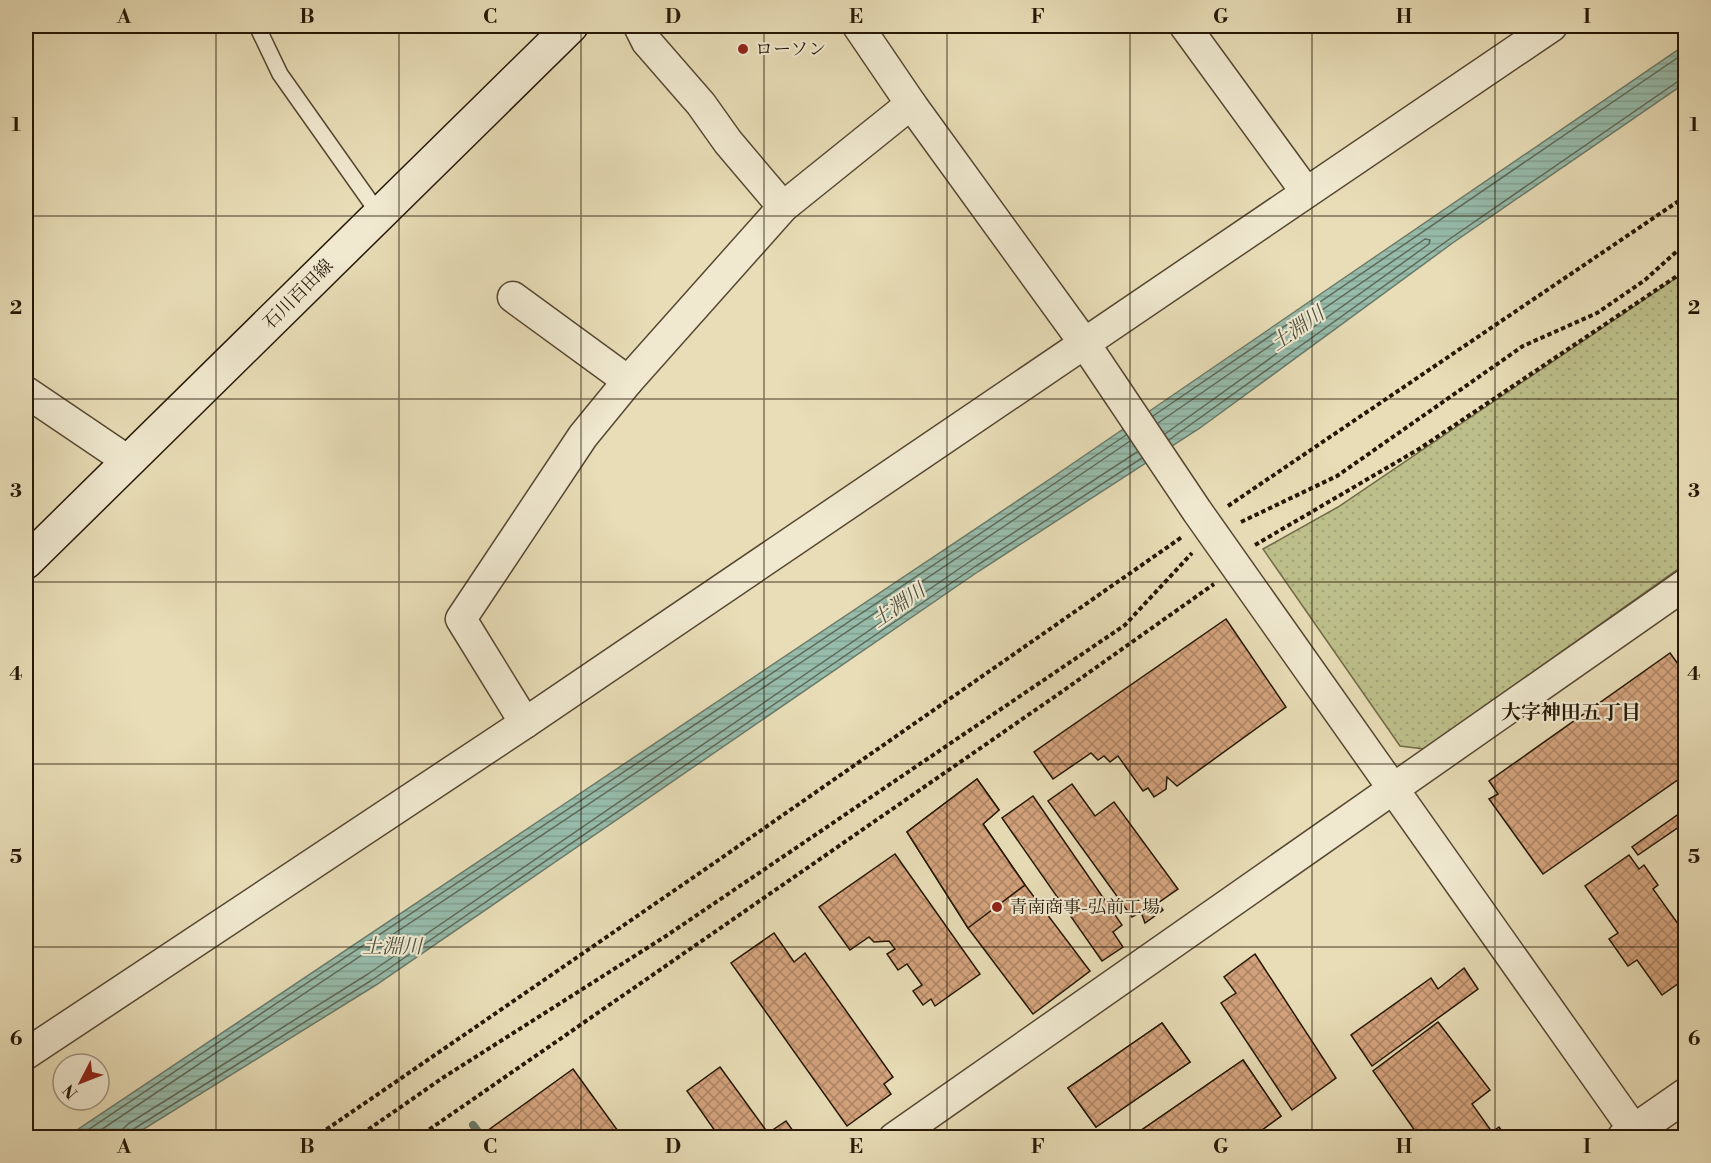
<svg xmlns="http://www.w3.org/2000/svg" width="1711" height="1163" viewBox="0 0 1711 1163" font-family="'Libre Bodoni','Noto Serif JP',serif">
  <defs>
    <pattern id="park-dots" width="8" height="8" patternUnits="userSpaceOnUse" patternTransform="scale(1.5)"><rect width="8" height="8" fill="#bdbf8a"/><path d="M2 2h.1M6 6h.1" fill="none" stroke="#a2a376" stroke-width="1.8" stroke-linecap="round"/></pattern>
    <pattern id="water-rules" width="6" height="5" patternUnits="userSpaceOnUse" patternTransform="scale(1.5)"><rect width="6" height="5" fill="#97bcac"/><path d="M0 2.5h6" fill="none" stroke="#82a192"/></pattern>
    <pattern id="building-cross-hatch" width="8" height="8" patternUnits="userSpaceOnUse" patternTransform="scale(1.5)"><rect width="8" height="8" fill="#d4a37d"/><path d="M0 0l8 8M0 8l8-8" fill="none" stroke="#ac8464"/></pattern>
  </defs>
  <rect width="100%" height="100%" fill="#e8ddb7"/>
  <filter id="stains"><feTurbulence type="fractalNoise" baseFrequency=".00333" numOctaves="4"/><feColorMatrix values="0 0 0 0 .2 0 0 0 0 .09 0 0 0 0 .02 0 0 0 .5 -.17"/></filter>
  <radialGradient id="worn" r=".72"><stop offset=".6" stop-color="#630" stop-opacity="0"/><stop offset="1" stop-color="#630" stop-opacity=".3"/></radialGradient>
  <path fill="url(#park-dots)" stroke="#726b48" stroke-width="1.5" d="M 1685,272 L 1685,564 L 1424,749 L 1400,746 L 1263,549 L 1338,507 Z"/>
  <path fill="url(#water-rules)" stroke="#6a7a69" stroke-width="1.5" d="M 1685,45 L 1685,83 L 1454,242 L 1200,428 L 979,571 L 376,985 L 131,1137 L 65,1138 C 393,916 725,699 1053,477 C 1265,334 1475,189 1685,45 Z"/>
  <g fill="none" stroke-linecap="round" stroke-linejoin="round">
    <g stroke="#5e6a58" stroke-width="1.5">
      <path d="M 1153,416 L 1686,52"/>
      <path d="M 1158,423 L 1425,239 L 1430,240 L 1429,244 L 1165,434"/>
      <path d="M 1169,440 L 1451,238 L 1680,80 L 1686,79"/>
      <path d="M 76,1138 C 425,902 778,672 1126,435"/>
      <path d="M 89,1138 C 435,904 785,676 1130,441"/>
      <path d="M 121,1138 L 123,1129 L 128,1124 L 368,974 L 972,560 L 1137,452"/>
      <path d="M 129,1138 L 132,1130 L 372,980 L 976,566 L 1142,458"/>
    </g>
    <path stroke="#6a7a69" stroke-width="8" d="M 473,1125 L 483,1138"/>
  </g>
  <g fill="url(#building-cross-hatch)" stroke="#261705" stroke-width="1.5">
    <path d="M 1226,619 L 1286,707 L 1177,786 L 1167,777 L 1166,789 L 1154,797 L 1148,788 L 1143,791 L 1118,756 L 1110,762 L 1104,756 L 1098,760 L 1091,753 L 1053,779 L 1034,752 Z"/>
    <path d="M 1670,653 L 1686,675 L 1686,774 L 1543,874 L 1489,799 L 1498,794 L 1489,781 Z"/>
    <path d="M 977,779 L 999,810 L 983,824 L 1025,885 L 1090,971 L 1033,1014 L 968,928 L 907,832 Z"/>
    <path d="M 977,779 L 999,810 L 983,824 L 1025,885 L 968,928 L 907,832 Z"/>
    <path d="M 1072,784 L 1095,816 L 1114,802 L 1178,889 L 1158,903 L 1163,910 L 1145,923 L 1141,912 L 1132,917 L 1048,801 Z"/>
    <path d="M 1033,796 L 1122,925 L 1113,932 L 1123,947 L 1102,961 L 1002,818 Z"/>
    <path d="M 1683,811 L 1686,813 L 1686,822 L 1638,855 L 1632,847 Z"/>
    <path d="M 895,854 L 980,974 L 935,1006 L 931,999 L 923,1005 L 913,991 L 922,985 L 907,964 L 898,970 L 887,954 L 895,949 L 889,941 L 874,942 L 869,937 L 850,950 L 819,907 Z"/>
    <path d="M 1629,855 L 1639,869 L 1644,865 L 1658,885 L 1653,889 L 1686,935 L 1686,978 L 1662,995 L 1637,960 L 1628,966 L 1609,939 L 1618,933 L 1585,886 Z"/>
    <path d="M 774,933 L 794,962 L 805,953 L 893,1077 L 884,1084 L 891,1094 L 847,1126 L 731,963 Z"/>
    <path d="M 1255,954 L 1336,1078 L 1292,1110 L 1221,1003 L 1236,993 L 1224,977 Z"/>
    <path d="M 1464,968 L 1478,989 L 1372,1066 L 1351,1035 L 1431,978 L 1438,989 Z"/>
    <path d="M 1438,1022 L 1490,1090 L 1472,1104 L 1492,1132 L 1499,1127 L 1507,1138 L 1420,1138 L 1373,1071 Z"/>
    <path d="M 1162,1023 L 1190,1062 L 1096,1127 L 1068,1088 Z"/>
    <path d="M 1162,1023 L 1190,1062 L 1096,1127 L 1068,1088 Z"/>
    <path d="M 1243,1060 L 1281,1116 L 1251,1138 L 1130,1138 Z"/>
    <path d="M 1243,1060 L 1281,1116 L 1251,1138 L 1130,1138 Z"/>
    <path d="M 720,1067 L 768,1133 L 786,1121 L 798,1138 L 720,1138 L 687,1091 Z"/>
    <path d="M 573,1069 L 623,1138 L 491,1138 L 487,1131 Z"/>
  </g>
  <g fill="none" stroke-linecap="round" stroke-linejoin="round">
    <g stroke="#564832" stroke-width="18">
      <path id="service" d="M 257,26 L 280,74 L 379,214"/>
    </g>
    <g stroke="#564832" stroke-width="33">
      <g id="minor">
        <path d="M 639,26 L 647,42 L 701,104 L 728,142 L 783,207"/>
        <path d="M 858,26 L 911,104 L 1085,344 L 1197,511 L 1634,1130"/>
        <path d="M 1185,26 L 1306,192"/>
        <path d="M 513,297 L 628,381"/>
        <path d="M 26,392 L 128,461"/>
        <path d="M 525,723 L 461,619 L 583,436 L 628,381 L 783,207 L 911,104"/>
        <path d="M 26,1054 L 525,723 L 1552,26"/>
        <path d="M 894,1138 L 1686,584"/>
      </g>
    </g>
    <g stroke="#564832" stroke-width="36">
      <path id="tertiary" d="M 1624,1138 L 1686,1095"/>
    </g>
    <g stroke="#261705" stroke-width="36">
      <path id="secondary" d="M 26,562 L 571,26"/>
    </g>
    <g stroke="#261705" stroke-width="4" stroke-dasharray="4.5 3" stroke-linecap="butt">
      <path d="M 1228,506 L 1686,196"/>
      <path d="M 1241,522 L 1337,476 L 1523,346 L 1597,313 L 1645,280 L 1686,243"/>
      <path d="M 1255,545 L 1419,449 L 1686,270"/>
      <path d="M 314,1138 L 707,868 L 1182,537"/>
      <path d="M 356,1138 L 444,1077 L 666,936 L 1125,625 L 1192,553"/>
      <path d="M 417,1138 L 1060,693 L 1214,584"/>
    </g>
    <use href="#service" stroke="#f0e9d0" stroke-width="15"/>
    <use href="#minor" stroke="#f0e9d0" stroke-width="30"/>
    <use href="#tertiary" stroke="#f0e9d0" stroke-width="33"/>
    <use href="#secondary" stroke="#f0e9d0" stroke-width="33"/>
  </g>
  <path fill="none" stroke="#261705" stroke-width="1.5" stroke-opacity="0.55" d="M 216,26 L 216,1138M 399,26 L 399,1138M 581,26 L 581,1138M 764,26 L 764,1138M 947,26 L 947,1138M 1130,26 L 1130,1138M 1312,26 L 1312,1138M 1495,26 L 1495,1138M 26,216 L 1686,216M 26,399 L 1686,399M 26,582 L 1686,582M 26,764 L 1686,764M 26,947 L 1686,947"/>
  <g fill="#8f2418" stroke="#f0e9d0" stroke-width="2">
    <circle cx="743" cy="49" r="6"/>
    <circle cx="997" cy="907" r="6"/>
  </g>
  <g text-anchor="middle" stroke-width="4.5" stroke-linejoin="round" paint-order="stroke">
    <g font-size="18" fill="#261705" stroke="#f0e9d0" text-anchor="start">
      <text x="755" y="55">ローソン</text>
      <text x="1009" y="913">青南商事-弘前工場</text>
    </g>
    <g font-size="18" fill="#261705" stroke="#f0e9d0">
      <text transform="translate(298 294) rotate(-45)" y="6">石川百田線</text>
    </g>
    <g font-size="20" font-style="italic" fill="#4e513f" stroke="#f0e9d0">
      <text transform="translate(1297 328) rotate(-35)" y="7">土淵川</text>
      <text transform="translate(898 605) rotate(-35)" y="7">土淵川</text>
      <text x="392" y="953">土淵川</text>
    </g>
    <g font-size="20" font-weight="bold" fill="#261705" stroke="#f0e9d0">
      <text x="1571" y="719">大字神田五丁目</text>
    </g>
  </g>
  <rect width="1711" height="1163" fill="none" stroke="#e8ddb7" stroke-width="66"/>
  <g transform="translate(81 1082) rotate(228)"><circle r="28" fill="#f0e9d0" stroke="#9f957f" stroke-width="1.5"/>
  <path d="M0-4.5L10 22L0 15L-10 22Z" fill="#8f2418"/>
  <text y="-9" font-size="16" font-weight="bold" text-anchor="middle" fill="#261705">N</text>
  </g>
  <rect x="33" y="33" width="1645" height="1097" fill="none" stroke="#261705" stroke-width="2"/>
  <g font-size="20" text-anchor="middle" font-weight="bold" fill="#261705">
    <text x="124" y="23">A</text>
    <text x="307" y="23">B</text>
    <text x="490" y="23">C</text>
    <text x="673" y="23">D</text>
    <text x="856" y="23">E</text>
    <text x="1038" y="23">F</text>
    <text x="1221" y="23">G</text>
    <text x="1404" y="23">H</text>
    <text x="1587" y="23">I</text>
    <text x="16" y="131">1</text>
    <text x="1694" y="131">1</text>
    <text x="16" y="314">2</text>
    <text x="1694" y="314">2</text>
    <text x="16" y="497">3</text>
    <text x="1694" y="497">3</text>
    <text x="16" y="680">4</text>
    <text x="1694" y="680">4</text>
    <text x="16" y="863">5</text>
    <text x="1694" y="863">5</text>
    <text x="16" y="1045">6</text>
    <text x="1694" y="1045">6</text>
    <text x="124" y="1153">A</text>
    <text x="307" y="1153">B</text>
    <text x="490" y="1153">C</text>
    <text x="673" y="1153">D</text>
    <text x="856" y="1153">E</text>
    <text x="1038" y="1153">F</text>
    <text x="1221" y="1153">G</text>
    <text x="1404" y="1153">H</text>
    <text x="1587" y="1153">I</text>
  </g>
  <rect width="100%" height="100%" filter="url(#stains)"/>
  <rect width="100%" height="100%" fill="url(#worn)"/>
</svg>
